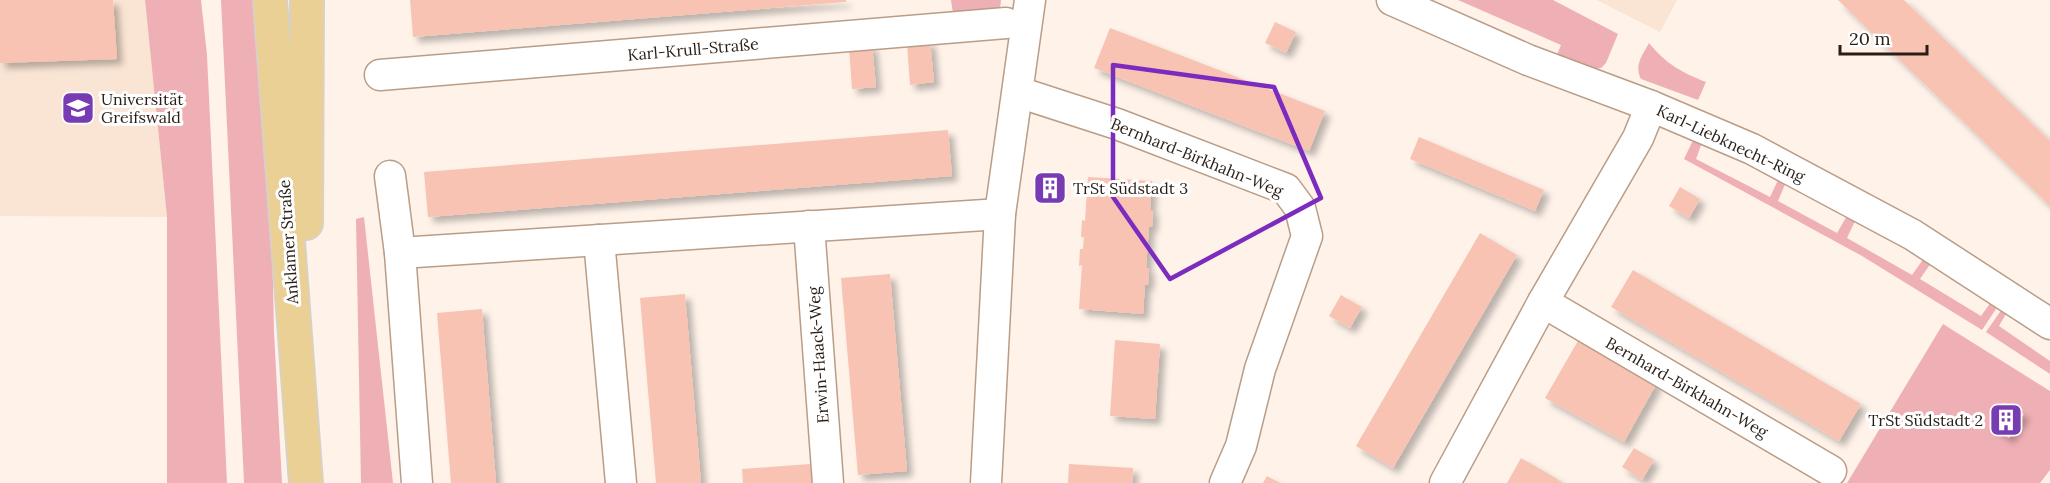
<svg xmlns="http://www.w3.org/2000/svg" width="2050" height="483" viewBox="0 0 2050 483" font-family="Lora,serif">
  <defs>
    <filter id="shadow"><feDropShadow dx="5.5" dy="5.5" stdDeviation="3" flood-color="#0004"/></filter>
  </defs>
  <rect width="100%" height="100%" fill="#fef2e9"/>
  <g fill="#fae4d3">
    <path d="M 0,0 L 145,0 L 167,217 L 0,216 Z"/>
    <path d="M 1597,0 L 1677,0 L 1660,32 Z"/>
  </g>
  <g fill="#efb0b5">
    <path d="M 145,0 L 201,0 L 207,55 L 227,483 L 167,483 L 167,217 Z"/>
    <path d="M 221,0 L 261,0 L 272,236 L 274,332 L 282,483 L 244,483 Z"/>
    <path d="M 951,0 L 1001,0 L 1000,9 L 953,14 Z"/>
    <path d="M 1458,0 L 1553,0 L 1618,34 L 1606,63 L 1601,68 L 1583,70 L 1556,57 L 1561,45 Z"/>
    <path d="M 1649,43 C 1666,64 1681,72 1706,82 L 1698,100 L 1641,79 C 1634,65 1642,56 1649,43 Z"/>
    <path d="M 1697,132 L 1703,140 L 1696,159 L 1770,197 L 1779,178 L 1786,182 L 1778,201 L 1837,233 L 1848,214 L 1856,219 L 1847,238 L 1912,275 L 1924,258 L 1931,263 L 1920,279 L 1981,316 L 1991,302 L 1998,306 L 1982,330 L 1862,256 L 1684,159 Z"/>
    <path d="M 364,217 L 393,483 L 361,483 L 356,219 Z"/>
    <path d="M 2002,309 L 2007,312 L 1999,326 L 2050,361 L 2050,374 L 1986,332 Z"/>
    <path d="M 1943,324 L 2050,391 L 2050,470 L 2040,483 L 1847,483 Z"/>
  </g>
  <g fill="#f8c3b3" filter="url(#shadow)">
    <path d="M 0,0 L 113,0 L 117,59 L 0,63 Z"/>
    <path d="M 410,0 L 846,0 L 846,2 L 413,37 Z"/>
    <path d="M 1838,0 L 1904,0 L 2050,141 L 2050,206 Z"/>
    <path d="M 1275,22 L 1296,32 L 1286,53 L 1265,43 Z"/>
    <path d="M 1110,28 L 1325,111 L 1309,151 L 1094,68 Z"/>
    <path d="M 930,41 L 934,82 L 910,85 L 907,43 Z"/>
    <path d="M 872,45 L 876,87 L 852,89 L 849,47 Z"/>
    <path d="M 948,130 L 952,176 L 428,217 L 424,172 Z"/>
    <path d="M 1419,137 L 1544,190 L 1535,211 L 1410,159 Z"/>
    <path d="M 1088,177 L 1152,181 L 1150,210 L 1153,210 L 1152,227 L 1149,226 L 1146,268 L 1149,269 L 1148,285 L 1145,284 L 1143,314 L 1079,309 L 1082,265 L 1079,266 L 1080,249 L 1083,249 L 1084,237 L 1081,237 L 1082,220 L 1085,221 Z"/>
    <path d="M 1048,180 L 1054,181 L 1053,196 L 1046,196 Z"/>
    <path d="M 1680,187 L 1700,199 L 1689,218 L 1669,206 Z"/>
    <path d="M 1480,233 L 1517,255 L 1393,468 L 1356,446 Z"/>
    <path d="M 1633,270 L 1861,404 L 1839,441 L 1611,307 Z"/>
    <path d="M 890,274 L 907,471 L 858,475 L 841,278 Z"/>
    <path d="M 685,294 L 701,483 L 656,483 L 640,298 Z"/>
    <path d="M 1341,295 L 1362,307 L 1350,328 L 1329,316 Z"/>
    <path d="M 482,309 L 496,483 L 451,483 L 437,313 Z"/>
    <path d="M 1579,339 L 1657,383 L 1624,442 L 1545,398 Z"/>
    <path d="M 1115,340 L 1160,344 L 1155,419 L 1110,416 Z"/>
    <path d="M 2004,402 L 2024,414 L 2009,438 L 1989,426 Z"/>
    <path d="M 1634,448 L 1654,460 L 1642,480 L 1622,467 Z"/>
    <path d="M 1521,458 L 1554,477 L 1563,483 L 1507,483 Z"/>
    <path d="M 810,464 L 812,483 L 743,483 L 742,469 Z"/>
    <path d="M 1069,464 L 1133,468 L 1132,483 L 1068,483 Z"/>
    <path d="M 1267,476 L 1280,483 L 1263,483 Z"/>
  </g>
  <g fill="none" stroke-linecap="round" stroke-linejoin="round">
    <g stroke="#b99d87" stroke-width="33">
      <g id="minor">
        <path d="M 1392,0 L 1528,60 L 1651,106 L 1752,149 L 1913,235 L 2050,324"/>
        <path d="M 380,75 L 1006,23"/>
        <path d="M 1018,92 L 1117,124 L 1286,189 L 1300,208 L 1307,236 L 1260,369 L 1241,446 L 1225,483"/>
        <path d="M 390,176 L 400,253 L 417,483"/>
        <path d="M 809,226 L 828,483"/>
        <path d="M 599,240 L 621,483"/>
        <path d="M 400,253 L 1000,214"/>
        <path d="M 1543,302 L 1831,471"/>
        <path d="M 986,483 L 1000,214 L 1030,0"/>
        <path d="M 1445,483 L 1543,302 L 1638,138 L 1651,106"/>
      </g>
    </g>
    <g stroke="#d4d2d0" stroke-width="36">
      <g id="major">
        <path d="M 270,0 L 306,483"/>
        <path d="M 306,223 L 307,0"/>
      </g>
    </g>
    <use href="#minor" stroke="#fff" stroke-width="30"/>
    <use href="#major" stroke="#ebd096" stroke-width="33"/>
  </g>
  <path fill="none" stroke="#7b2cbf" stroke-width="4.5" stroke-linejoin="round" d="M 1113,65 L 1274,87 L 1321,198 L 1170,279 L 1113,197 Z"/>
  <defs>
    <g id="university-square" transform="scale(1.725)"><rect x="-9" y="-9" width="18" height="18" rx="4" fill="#773cb2" stroke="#fff"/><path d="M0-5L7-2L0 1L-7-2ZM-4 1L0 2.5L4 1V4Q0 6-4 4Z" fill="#fff"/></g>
    <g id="building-square" transform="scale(1.725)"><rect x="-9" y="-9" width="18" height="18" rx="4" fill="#773cb2" stroke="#fff"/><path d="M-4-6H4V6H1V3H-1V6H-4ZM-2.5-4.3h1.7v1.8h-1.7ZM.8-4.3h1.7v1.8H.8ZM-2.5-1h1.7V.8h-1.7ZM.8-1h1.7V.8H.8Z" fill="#fff"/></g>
  </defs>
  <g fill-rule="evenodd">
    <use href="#university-square" x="78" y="108"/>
    <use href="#building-square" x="1050" y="188"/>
    <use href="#building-square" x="2006" y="420"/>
  </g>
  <g text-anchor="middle" stroke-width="6" stroke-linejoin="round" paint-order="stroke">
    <g font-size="16" fill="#291e16" stroke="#fff">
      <text transform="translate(693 49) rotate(-5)" y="6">Karl-Krull-Straße</text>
      <text transform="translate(1731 143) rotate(25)" y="6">Karl-Liebknecht-Ring</text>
      <text transform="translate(1197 157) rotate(22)" y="6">Bernhard-Birkhahn-Weg</text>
      <text transform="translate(288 242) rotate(-94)" y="6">Anklamer Straße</text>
      <text transform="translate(818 355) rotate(-94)" y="6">Erwin-Haack-Weg</text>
      <text transform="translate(1687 387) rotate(30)" y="6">Bernhard-Birkhahn-Weg</text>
    </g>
    <g font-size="16" fill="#291e16" stroke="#fff" text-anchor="start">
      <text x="101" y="105">Universität<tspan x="101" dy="18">Greifswald</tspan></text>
      <text x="1073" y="194">TrSt Südstadt 3</text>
      <text x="1983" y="426" text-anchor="end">TrSt Südstadt 2</text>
    </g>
  </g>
  <path d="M1840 45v9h87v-9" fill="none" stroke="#291e16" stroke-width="3"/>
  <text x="1849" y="45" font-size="18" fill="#291e16" stroke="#ffffff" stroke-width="4.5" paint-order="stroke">20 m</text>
</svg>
